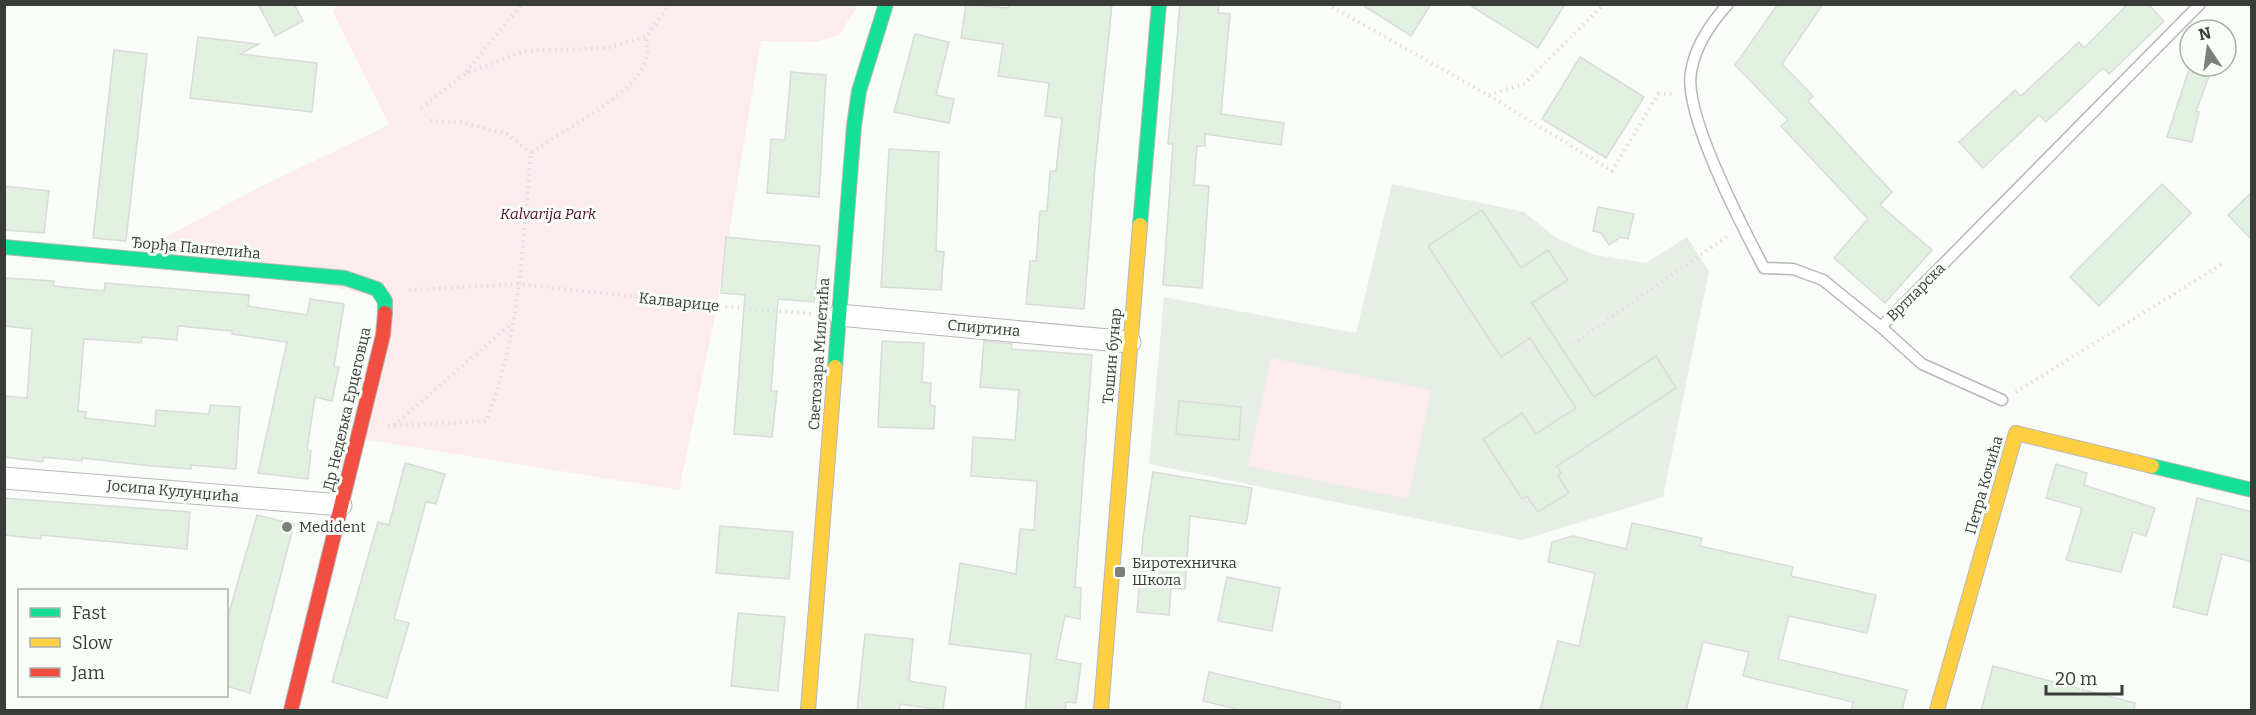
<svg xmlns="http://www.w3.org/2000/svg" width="2256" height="715" viewBox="0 0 2256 715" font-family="Bitter,serif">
  <rect width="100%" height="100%" fill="#f9fcf8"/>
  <path fill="#e7eee6" d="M 1392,184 L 1524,212 L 1558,239 L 1595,255 L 1646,263 L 1687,237 L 1709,271 L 1663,497 L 1522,540 L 1149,464 L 1164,297 L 1356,333 Z"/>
  <g fill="#fcebef">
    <path d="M 337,5 L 858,5 L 839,35 L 816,42 L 761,41 L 717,306 L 679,490 L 356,438 L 386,299 L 161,247 L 162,239 L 260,187 L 389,125 L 333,12 Z"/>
    <path d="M 1271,358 L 1431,390 L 1408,499 L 1248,466 Z"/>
  </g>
  <g fill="#e2f0e1" stroke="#d9dbd8" stroke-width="1.5">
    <path d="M 258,4 L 294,4 L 303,21 L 275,36 Z"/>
    <path d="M 966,4 L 1008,8 L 1009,4 L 1112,4 L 1095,168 L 1084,309 L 1026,304 L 1030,261 L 1036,261 L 1040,211 L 1047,211 L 1050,171 L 1056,171 L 1062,118 L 1045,116 L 1049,83 L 998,76 L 1003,44 L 961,38 Z"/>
    <path d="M 1180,4 L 1219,4 L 1218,13 L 1230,14 L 1221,114 L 1284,123 L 1281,145 L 1205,134 L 1205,146 L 1197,146 L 1194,185 L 1209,186 L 1202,288 L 1163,285 L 1173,144 L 1168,144 Z"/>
    <path d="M 1361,4 L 1431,4 L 1411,36 Z"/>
    <path d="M 1468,4 L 1565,4 L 1538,48 Z"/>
    <path d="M 1778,4 L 1823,4 L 1782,64 L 1813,96 L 1808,101 L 1892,192 L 1880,205 L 1932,250 L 1885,303 L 1834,258 L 1868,219 L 1781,126 L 1788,120 L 1735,65 Z"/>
    <path d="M 2128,4 L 2148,4 L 2164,21 L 2109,74 L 2103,68 L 2046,122 L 2039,115 L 1983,168 L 1959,142 L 2015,90 L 2021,96 L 2079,42 L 2084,48 Z"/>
    <path d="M 915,34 L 949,42 L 936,95 L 954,99 L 949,123 L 894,112 Z"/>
    <path d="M 198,37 L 259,44 L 240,54 L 317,63 L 312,112 L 190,98 Z"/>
    <path d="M 114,50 L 147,54 L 126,241 L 93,238 Z"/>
    <path d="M 1580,57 L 1644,97 L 1606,158 L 1542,119 Z"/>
    <path d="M 2190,66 L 2213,66 L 2196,111 L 2199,112 L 2192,142 L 2167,137 Z"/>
    <path d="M 791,72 L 826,75 L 819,197 L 767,193 L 771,139 L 785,140 Z"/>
    <path d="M 889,149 L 939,152 L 936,251 L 944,252 L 941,290 L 881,287 Z"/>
    <path d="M 2162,184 L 2191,213 L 2099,306 L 2070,277 Z"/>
    <path d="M 4,186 L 49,191 L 44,233 L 4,230 Z"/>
    <path d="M 2252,192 L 2252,240 L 2228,215 Z"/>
    <path d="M 1598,207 L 1634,214 L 1628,239 L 1621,237 L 1609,245 L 1601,233 L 1593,231 Z"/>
    <path d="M 1482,210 L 1521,268 L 1548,250 L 1568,280 L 1532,303 L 1594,397 L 1656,356 L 1676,388 L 1557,466 L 1561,473 L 1558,476 L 1569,493 L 1538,512 L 1527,496 L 1522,499 L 1483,439 L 1522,413 L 1536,434 L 1576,408 L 1530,338 L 1501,357 L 1428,246 Z"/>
    <path d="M 726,237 L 820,246 L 814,302 L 778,299 L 771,391 L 777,391 L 772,437 L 734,434 L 745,295 L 721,293 Z"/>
    <path d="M 4,278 L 54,281 L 53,286 L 104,291 L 105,283 L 249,295 L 248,306 L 307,315 L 310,299 L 344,304 L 334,366 L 339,367 L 332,401 L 315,397 L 307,450 L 311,451 L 308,479 L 258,473 L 287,342 L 232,334 L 232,331 L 178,326 L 177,340 L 142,337 L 141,343 L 84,339 L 78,411 L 86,412 L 85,418 L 155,426 L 156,410 L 209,414 L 210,405 L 240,407 L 236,469 L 191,465 L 191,469 L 152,466 L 82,458 L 82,461 L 43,457 L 43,462 L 4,457 L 4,396 L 27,398 L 32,329 L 4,326 Z"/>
    <path d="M 882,341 L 924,343 L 922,382 L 931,383 L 930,405 L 935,406 L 934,429 L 878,427 Z"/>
    <path d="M 984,341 L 1012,344 L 1011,349 L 1092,355 L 1075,587 L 1081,588 L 1080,619 L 1065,616 L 1056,659 L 1081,664 L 1076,703 L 1066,702 L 1065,711 L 1025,711 L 1031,654 L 949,644 L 960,563 L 1016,574 L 1020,529 L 1034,530 L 1037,481 L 971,476 L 973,437 L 1015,440 L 1019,390 L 980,387 Z"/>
    <path d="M 1179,401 L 1241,407 L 1239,440 L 1176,434 Z"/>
    <path d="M 405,463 L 445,474 L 436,504 L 426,502 L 394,619 L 409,623 L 387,698 L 332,682 L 378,522 L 389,525 Z"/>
    <path d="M 2056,464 L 2087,473 L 2084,485 L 2155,508 L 2146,536 L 2133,532 L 2121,572 L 2066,560 L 2082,508 L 2046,498 Z"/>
    <path d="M 1153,472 L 1252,488 L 1246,524 L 1190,516 L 1185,589 L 1171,588 L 1169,615 L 1137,612 L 1143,537 Z"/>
    <path d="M 4,498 L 190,512 L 187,549 L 41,535 L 41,539 L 4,535 Z"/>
    <path d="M 2197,498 L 2252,512 L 2252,562 L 2222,554 L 2207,615 L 2173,607 Z"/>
    <path d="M 257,515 L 294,524 L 250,693 L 226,686 L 226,623 Z"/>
    <path d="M 1632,523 L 1702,538 L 1700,546 L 1793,567 L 1791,576 L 1876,595 L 1867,633 L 1789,616 L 1778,659 L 1907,690 L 1902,711 L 1851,711 L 1853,702 L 1743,676 L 1749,652 L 1703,642 L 1686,711 L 1540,711 L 1558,641 L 1579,646 L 1595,573 L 1548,562 L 1552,542 L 1573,536 L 1626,549 Z"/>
    <path d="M 720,526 L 793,532 L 789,579 L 716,573 Z"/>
    <path d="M 1227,577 L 1280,588 L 1272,631 L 1218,621 Z"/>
    <path d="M 738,613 L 785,617 L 778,691 L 731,686 Z"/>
    <path d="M 865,634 L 913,639 L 909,681 L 946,687 L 943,710 L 900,704 L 899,711 L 857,711 Z"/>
    <path d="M 1993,666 L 2135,703 L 2134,711 L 1981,711 Z"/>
    <path d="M 1209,672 L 1340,702 L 1340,711 L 1245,711 L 1203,701 Z"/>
  </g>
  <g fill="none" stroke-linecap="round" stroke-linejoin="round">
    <g stroke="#b6b8b5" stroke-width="13">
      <g id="lane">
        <path d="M 1728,4 C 1710,24 1695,46 1691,72 C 1683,114 1743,228 1764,268 L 1793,269 L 1823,280 L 1881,327 L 1922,364 L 2002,400"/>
        <path d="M 1881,327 L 2200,4"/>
      </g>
    </g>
    <g stroke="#b6b8b5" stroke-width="23">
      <g id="street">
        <path d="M 839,315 L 1130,342"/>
        <path d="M 4,478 L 341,505"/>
      </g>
    </g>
    <g stroke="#b6b8b5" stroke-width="16">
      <g id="fast">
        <path d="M 1140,225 L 1159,4"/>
        <path d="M 4,247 L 345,278 L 377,289 L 385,301 L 385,313"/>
        <path d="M 835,367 L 854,126 L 859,91 L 886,4"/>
        <path d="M 2152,466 L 2252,490"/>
      </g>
    </g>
    <g stroke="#b6b8b5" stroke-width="16">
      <g id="slow">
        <path d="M 808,710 L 835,367"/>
        <path d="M 1101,710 L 1140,225"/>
        <path d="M 1937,710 L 2016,433 L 2152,466"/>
      </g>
    </g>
    <g stroke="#b6b8b5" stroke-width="16">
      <path id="jam" d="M 291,710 L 383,335 L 385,313"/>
    </g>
    <g stroke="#dfdfde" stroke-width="4" stroke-dasharray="1.5 4.5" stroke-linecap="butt">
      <path d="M 1327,4 L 1488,95 L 1612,171 L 1658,94 L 1675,94"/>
      <path d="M 466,72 L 522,4"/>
      <path d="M 1489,95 L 1524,84 L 1604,4"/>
      <path d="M 421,108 L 466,73 L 524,51 L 607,48 L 646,37 L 670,4"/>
      <path d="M 430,121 L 460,122 L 507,134 L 531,153"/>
      <path d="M 409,290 L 519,284 L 717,306 L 814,314"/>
      <path d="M 1573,344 L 1729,235"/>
      <path d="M 2016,392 L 2222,264"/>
      <path d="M 394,425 L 511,324"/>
      <path d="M 388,426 L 486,421 C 520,337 523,243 531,153 C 562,129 638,96 647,56 C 648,50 647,43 646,37"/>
    </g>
    <use href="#lane" stroke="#fefffe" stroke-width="10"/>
    <use href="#street" stroke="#fefffe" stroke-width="21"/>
    <use href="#fast" stroke="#16e098" stroke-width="14"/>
    <use href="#slow" stroke="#ffcf43" stroke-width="14"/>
    <use href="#jam" stroke="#f24e42" stroke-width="14"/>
  </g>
  <g fill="#7d7f7c" stroke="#f8fdf7" stroke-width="2">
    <circle cx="287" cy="527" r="6"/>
    <rect x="1114" y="566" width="12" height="12" rx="3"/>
  </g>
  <g text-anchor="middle" stroke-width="6" stroke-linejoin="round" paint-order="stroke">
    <g font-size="15" font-style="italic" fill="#52092b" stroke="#f8fdf7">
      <text x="548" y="219">Kalvarija Park</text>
    </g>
    <g font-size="15" fill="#3a3c3a" stroke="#f8fdf7">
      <text transform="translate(196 248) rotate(5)" y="5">Ђорђа Пантелића</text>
      <text transform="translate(1916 292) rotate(-45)" y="5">Вртларска</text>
      <text transform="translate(679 302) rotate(6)" y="5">Калварице</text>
      <text transform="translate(984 328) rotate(5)" y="5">Спиртина</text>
      <text transform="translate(819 354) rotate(-86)" y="5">Светозара Милетића</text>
      <text transform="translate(1112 356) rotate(-85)" y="5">Тошин бунар</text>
      <text transform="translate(347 409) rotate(-77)" y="5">Др Недељка Ерцеговца</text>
      <text transform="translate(1984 485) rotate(-74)" y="5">Петра Кочића</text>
      <text transform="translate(173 491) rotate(5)" y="5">Јосипа Кулунџића</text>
    </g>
    <g font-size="15" fill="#3a3c3a" stroke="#f8fdf7" text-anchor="start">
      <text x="299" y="532">Medident</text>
      <text x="1132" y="568">Биротехничка<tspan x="1132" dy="17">Школа</tspan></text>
    </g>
  </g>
  <rect width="2256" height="715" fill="none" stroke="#3a3c3a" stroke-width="12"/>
  <rect x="18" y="589" width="210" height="108" fill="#f8fdf7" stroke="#acb0ab" stroke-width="1.5"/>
  <rect x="30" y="608" width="30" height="9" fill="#16e098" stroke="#acb0ab" stroke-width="1.5"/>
  <text x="72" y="619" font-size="18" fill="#3a3c3a">Fast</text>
  <rect x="30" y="638" width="30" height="9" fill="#ffcf43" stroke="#acb0ab" stroke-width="1.5"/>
  <text x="72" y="649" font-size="18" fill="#3a3c3a">Slow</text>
  <rect x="30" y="668" width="30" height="9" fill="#f24e42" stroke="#acb0ab" stroke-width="1.5"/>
  <text x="72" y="679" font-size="18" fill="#3a3c3a">Jam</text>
  <g transform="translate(2208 48) rotate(347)"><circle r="28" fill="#f8fdf7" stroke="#acb0ab" stroke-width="1.5"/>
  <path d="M0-4.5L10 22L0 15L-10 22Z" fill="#7d7f7c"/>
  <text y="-9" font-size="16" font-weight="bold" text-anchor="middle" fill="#3a3c3a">N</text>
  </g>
  <path d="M2046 685v9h76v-9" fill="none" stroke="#3a3c3a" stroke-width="3"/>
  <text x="2055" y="685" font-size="18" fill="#3a3c3a" stroke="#f8fdf7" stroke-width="4.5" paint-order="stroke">20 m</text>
</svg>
